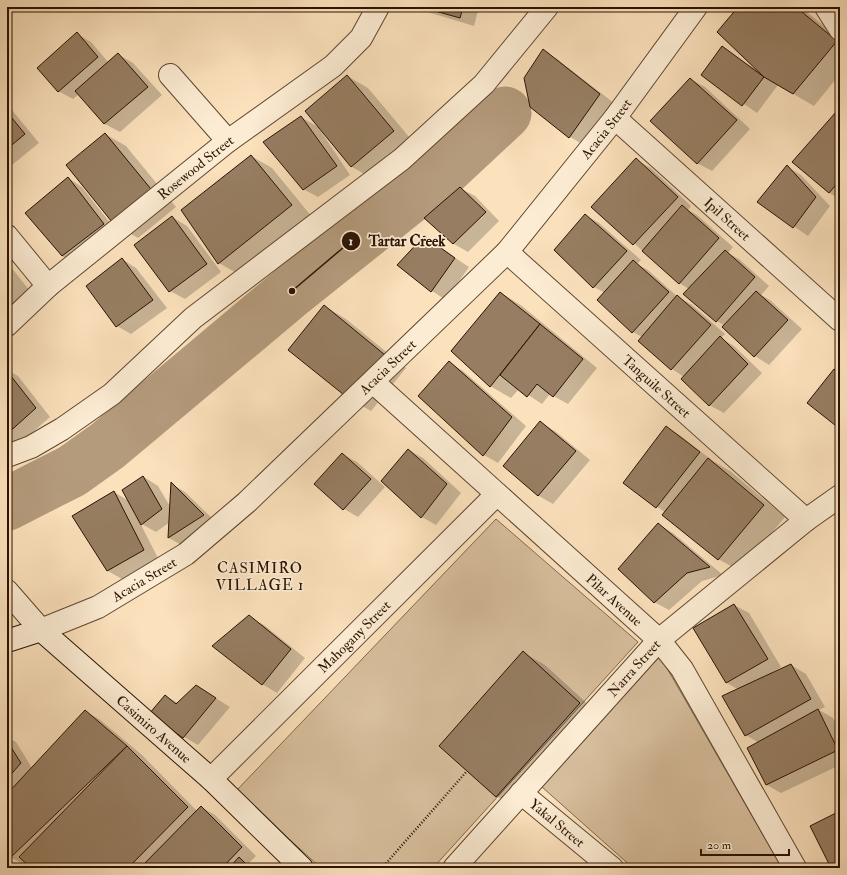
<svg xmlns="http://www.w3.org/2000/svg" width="847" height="875" viewBox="0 0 847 875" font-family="'IM FELL Double Pica',serif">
  <rect width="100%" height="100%" fill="#fbe1bc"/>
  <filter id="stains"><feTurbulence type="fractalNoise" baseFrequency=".005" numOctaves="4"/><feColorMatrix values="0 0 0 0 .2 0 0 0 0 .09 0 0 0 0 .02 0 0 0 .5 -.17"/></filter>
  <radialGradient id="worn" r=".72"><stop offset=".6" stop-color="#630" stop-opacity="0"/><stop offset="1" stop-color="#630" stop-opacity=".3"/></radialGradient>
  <g fill="#d7be9c" stroke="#80684e">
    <path d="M 496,519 L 638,642 L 433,868 L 321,868 L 236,791 Z"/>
    <path d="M 660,656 L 782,868 L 633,868 L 542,787 Z"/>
  </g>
  <g fill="#0003">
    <path d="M 411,7 L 479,7 L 474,26 Z"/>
    <path d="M 739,7 L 801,7 L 840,39 L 840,74 L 814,106 L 778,85 L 757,113 L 702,75 L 722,48 L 757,70 Z"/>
    <path d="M 77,34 L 91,42 L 109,63 L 119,55 L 133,63 L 162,95 L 120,132 L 105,124 L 79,94 L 73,99 L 58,91 Z"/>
    <path d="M 543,50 L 557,59 L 614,103 L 584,145 L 570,137 L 531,106 Z"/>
    <path d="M 347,76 L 368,88 L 415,144 L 373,179 L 352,167 L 306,111 Z"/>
    <path d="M 690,79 L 705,87 L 750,129 L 712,171 L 697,163 Z"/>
    <path d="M 7,104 L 39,143 L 7,169 Z"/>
    <path d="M 840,115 L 840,199 L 829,193 Z"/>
    <path d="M 301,117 L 318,127 L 350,175 L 318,197 L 303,189 Z"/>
    <path d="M 105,134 L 126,146 L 176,207 L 138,238 L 117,226 Z"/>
    <path d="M 251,156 L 272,168 L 312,217 L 240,275 L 219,263 Z"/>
    <path d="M 636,160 L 651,168 L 691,206 L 688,210 L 697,215 L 733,247 L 728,253 L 739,259 L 769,286 L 761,295 L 770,300 L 802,329 L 769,365 L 755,356 L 725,326 L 717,321 L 689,289 L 679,283 L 593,207 Z"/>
    <path d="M 787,167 L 801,175 L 830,206 L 808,236 L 758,202 Z"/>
    <path d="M 68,178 L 82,187 L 118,233 L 77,264 L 62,256 Z"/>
    <path d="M 460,188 L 475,196 L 499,221 L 468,252 L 454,244 L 426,218 Z"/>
    <path d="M 585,215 L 599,223 L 641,260 L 637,264 L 648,270 L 678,297 L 692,305 L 725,334 L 721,338 L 734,346 L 762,373 L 724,413 L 709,405 L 684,377 L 672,369 L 639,341 L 642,337 L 633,332 L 605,293 L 594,287 L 555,250 Z"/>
    <path d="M 172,217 L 187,226 L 221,272 L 185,299 L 170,291 Z"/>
    <path d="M 424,237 L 469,267 L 446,300 L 432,291 L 398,265 Z"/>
    <path d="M 122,259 L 136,268 L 167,308 L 131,334 L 117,326 Z"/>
    <path d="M 7,262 L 33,295 L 7,316 Z"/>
    <path d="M 501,293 L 522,306 L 597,368 L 568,404 L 550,394 L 542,404 L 519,389 L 511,398 L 490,386 Z"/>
    <path d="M 324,306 L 346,319 L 406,368 L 371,411 L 350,399 Z"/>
    <path d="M 449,362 L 463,371 L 526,426 L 498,463 L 484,455 L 420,396 Z"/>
    <path d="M 7,370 L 18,376 L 50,417 L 7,455 Z"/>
    <path d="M 541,423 L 555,431 L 590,460 L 553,504 L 539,496 L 504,466 Z"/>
    <path d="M 666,427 L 681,436 L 713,461 L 730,471 L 785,517 L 740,571 L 718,559 L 666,513 L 624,483 Z"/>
    <path d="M 409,450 L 423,458 L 461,493 L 436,525 L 422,517 L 383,481 Z"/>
    <path d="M 342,454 L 357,462 L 385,487 L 358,517 L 344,509 Z"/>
    <path d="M 144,477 L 158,486 L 171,508 L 172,484 L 185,492 L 218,524 L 183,546 L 169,538 L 170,522 L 156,532 L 140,523 L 158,558 L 122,579 L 108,571 L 114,492 L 129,501 Z"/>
    <path d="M 658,524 L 673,533 L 723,575 L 702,581 L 669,610 L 654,602 Z"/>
    <path d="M 734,605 L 749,613 L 781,667 L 773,672 L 774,673 L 791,665 L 806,674 L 825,707 L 819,710 L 833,718 L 840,734 L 840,765 L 781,793 L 767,785 L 748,748 L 759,743 L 746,735 L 739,690 L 727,683 Z"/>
    <path d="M 249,617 L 264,625 L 305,658 L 277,693 L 262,684 Z"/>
    <path d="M 524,653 L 545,665 L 601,716 L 518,808 L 496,796 Z"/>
    <path d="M 196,686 L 230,707 L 198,745 L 184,737 L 165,696 L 178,703 Z"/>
    <path d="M 85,711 L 99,719 L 142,755 L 197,811 L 201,807 L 215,815 L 256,856 L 248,864 L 254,868 L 33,868 L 27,863 L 25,865 L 10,857 L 7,853 L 7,737 L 16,742 L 32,768 Z"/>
  </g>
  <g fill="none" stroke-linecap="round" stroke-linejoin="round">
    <path stroke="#b49b7c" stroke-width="53" d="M 7,504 L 72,471 L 107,446 L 292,291 L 445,169 L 505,113"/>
  </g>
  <g fill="#977e62" stroke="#2a1201">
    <path d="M 421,7 L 463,7 L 460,18 Z"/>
    <path d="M 738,7 L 796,7 L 837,41 L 793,94 L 764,77 L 717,32 Z"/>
    <path d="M 77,32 L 98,57 L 58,92 L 37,68 Z"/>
    <path d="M 722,46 L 764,77 L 742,106 L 701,75 Z"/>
    <path d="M 543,49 L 600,94 L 569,138 L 530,107 L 524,78 Z"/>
    <path d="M 118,53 L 148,87 L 104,124 L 75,91 Z"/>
    <path d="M 347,75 L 394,131 L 351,167 L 305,111 Z"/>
    <path d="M 690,78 L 737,120 L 697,164 L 650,121 Z"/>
    <path d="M 7,112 L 25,134 L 7,149 Z"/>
    <path d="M 836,112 L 840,115 L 840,180 L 829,193 L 792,162 Z"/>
    <path d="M 301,116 L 337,166 L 303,190 L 263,142 Z"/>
    <path d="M 105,133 L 155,194 L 116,227 L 66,165 Z"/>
    <path d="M 251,155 L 292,205 L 218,264 L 181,210 Z"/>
    <path d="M 636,158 L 678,197 L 633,245 L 591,207 Z"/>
    <path d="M 787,165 L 816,197 L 793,228 L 757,202 Z"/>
    <path d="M 68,177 L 104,224 L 62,256 L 25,213 Z"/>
    <path d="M 460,187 L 486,212 L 453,244 L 424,218 Z"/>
    <path d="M 682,205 L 719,238 L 679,284 L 642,251 Z"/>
    <path d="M 585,214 L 627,251 L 593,288 L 554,250 Z"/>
    <path d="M 172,216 L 207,264 L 169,292 L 134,245 Z"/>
    <path d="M 424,236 L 455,258 L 431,292 L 397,265 Z"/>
    <path d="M 725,250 L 755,277 L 716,322 L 683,294 Z"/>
    <path d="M 122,258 L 153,300 L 116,327 L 86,286 Z"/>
    <path d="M 633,260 L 669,292 L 632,333 L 597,300 Z"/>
    <path d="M 756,291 L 788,320 L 754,357 L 722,327 Z"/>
    <path d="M 500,292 L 540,324 L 490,387 L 451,351 Z"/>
    <path d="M 677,295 L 711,325 L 671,370 L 638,341 Z"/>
    <path d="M 324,305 L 385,355 L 349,399 L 288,350 Z"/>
    <path d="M 540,324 L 583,359 L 553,397 L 537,384 L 527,397 L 500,375 Z"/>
    <path d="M 720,336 L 748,364 L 709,406 L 681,379 Z"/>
    <path d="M 449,361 L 512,417 L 483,456 L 418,396 Z"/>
    <path d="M 834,369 L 840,374 L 840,429 L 807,403 Z"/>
    <path d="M 7,371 L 36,408 L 7,434 Z"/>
    <path d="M 540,421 L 576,451 L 538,496 L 503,466 Z"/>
    <path d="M 666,426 L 700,452 L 656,508 L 623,483 Z"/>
    <path d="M 408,449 L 447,484 L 421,518 L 381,481 Z"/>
    <path d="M 342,453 L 371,479 L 343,510 L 314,484 Z"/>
    <path d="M 708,458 L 764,505 L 718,560 L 662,515 Z"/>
    <path d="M 143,476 L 162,509 L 141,525 L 122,490 Z"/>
    <path d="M 171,482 L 204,515 L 168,538 Z"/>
    <path d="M 114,491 L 144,550 L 107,571 L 72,516 Z"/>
    <path d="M 658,523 L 710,567 L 687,573 L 654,603 L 618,569 Z"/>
    <path d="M 734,604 L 768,659 L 726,683 L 693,628 Z"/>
    <path d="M 249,615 L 291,649 L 262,685 L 212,646 Z"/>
    <path d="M 523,651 L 580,703 L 496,797 L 439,746 Z"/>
    <path d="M 791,664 L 811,699 L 745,736 L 722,696 Z"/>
    <path d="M 196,685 L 216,698 L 183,738 L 149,714 L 165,695 L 176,704 Z"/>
    <path d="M 818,709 L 838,750 L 766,785 L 747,748 Z"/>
    <path d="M 85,710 L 127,746 L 10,858 L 7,855 L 7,794 Z"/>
    <path d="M 7,741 L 21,763 L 7,779 Z"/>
    <path d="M 127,746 L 188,807 L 128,868 L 31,868 L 19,857 Z"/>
    <path d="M 201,806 L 242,847 L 222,868 L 140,868 Z"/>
    <path d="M 840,811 L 840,868 L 831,868 L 810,826 Z"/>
    <path d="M 239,857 L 250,868 L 229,868 Z"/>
  </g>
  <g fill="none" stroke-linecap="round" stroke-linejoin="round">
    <g stroke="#5e4630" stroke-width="24">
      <g id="street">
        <path d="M 826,7 L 840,29"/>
        <path d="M 170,75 L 228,141"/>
        <path id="s1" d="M 615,118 L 840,320"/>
        <path d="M 7,236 L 48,286"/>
        <path id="s2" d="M 507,252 L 806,520"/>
        <path id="s3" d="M 7,325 L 48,286 L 228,141 L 333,66 L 361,38 L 378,7"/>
        <path id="s4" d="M 373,382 L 659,640 L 682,669 L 795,868"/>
        <path d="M 7,456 L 31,447 L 62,429 L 112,394 L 193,318 L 402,159 L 484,84 L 547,7"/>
        <path id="s5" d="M 7,591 L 41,630 L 98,607 L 186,554 L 247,502 L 507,252 L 615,118 L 696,7"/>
        <path id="s6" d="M 211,779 L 497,494"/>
        <path id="s7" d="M 521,793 L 612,868"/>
        <path id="s8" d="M 454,868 L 659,640 L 806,520 L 840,496"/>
      </g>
    </g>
    <g stroke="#2a1201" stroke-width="24">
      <g id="secondary">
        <path id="s9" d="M 7,641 L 41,630 L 211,779 L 302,868"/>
      </g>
    </g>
    <path stroke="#2a1201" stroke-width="2.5" stroke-dasharray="1 2" stroke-linecap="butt" d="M 382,868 L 467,771"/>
    <use href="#street" stroke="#fcecd3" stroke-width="22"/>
    <use href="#secondary" stroke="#fcecd3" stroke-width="22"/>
  </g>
  <g text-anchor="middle" stroke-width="3.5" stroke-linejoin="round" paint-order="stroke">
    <g font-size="14" fill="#2a1201" stroke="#fcecd3">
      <text dy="5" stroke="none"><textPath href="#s5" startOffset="815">Acacia Street</textPath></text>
      <text dy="5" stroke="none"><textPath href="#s3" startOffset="246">Rosewood Street</textPath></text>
      <text dy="5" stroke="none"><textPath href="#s1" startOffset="151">Ipil Street</textPath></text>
      <text dy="5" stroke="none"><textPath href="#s5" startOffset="491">Acacia Street</textPath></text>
      <text dy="5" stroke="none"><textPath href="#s2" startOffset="201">Tanguile Street</textPath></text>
      <text dy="5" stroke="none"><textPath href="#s5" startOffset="167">Acacia Street</textPath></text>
      <text dy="5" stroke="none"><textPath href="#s4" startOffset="325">Pilar Avenue</textPath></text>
      <text dy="5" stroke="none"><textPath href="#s6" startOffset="202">Mahogany Street</textPath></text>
      <text dy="5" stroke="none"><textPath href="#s8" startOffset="269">Narra Street</textPath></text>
      <text dy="5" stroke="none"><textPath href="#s9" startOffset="186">Casimiro Avenue</textPath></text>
      <text dy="5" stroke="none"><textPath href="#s7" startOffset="47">Yakal Street</textPath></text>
    </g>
    <g font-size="15" letter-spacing="1" fill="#2a1201" stroke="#fcecd3">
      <text x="260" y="573">CASIMIRO<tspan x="260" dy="17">VILLAGE 1</tspan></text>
    </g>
  </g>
  <path fill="none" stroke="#2a1201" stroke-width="1.5" d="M292 291L351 241"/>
  <g fill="#2a1201" stroke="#fcecd3" stroke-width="1.5">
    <circle cx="292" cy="291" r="4"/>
    <circle cx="351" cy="241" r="10"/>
  </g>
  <g font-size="12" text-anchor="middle" font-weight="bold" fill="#fff">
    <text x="351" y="245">1</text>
  </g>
  <g font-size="15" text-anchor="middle" font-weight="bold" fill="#2a1201" stroke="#fcecd3" stroke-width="3.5" stroke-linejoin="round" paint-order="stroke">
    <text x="407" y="246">Tartar Creek</text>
  </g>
  <rect width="847" height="875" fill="none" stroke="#fbe1bc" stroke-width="24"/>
  <rect x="8" y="8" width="831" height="859" fill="none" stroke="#2a1201" stroke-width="2"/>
  <rect x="12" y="12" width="823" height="851" fill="none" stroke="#2a1201"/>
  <path d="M701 849v6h88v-6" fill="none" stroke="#2a1201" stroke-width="2"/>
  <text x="707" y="849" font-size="12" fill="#2a1201" stroke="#fcecd3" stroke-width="3" paint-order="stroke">20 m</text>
  <rect width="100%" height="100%" filter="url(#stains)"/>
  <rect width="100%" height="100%" fill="url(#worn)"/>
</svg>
